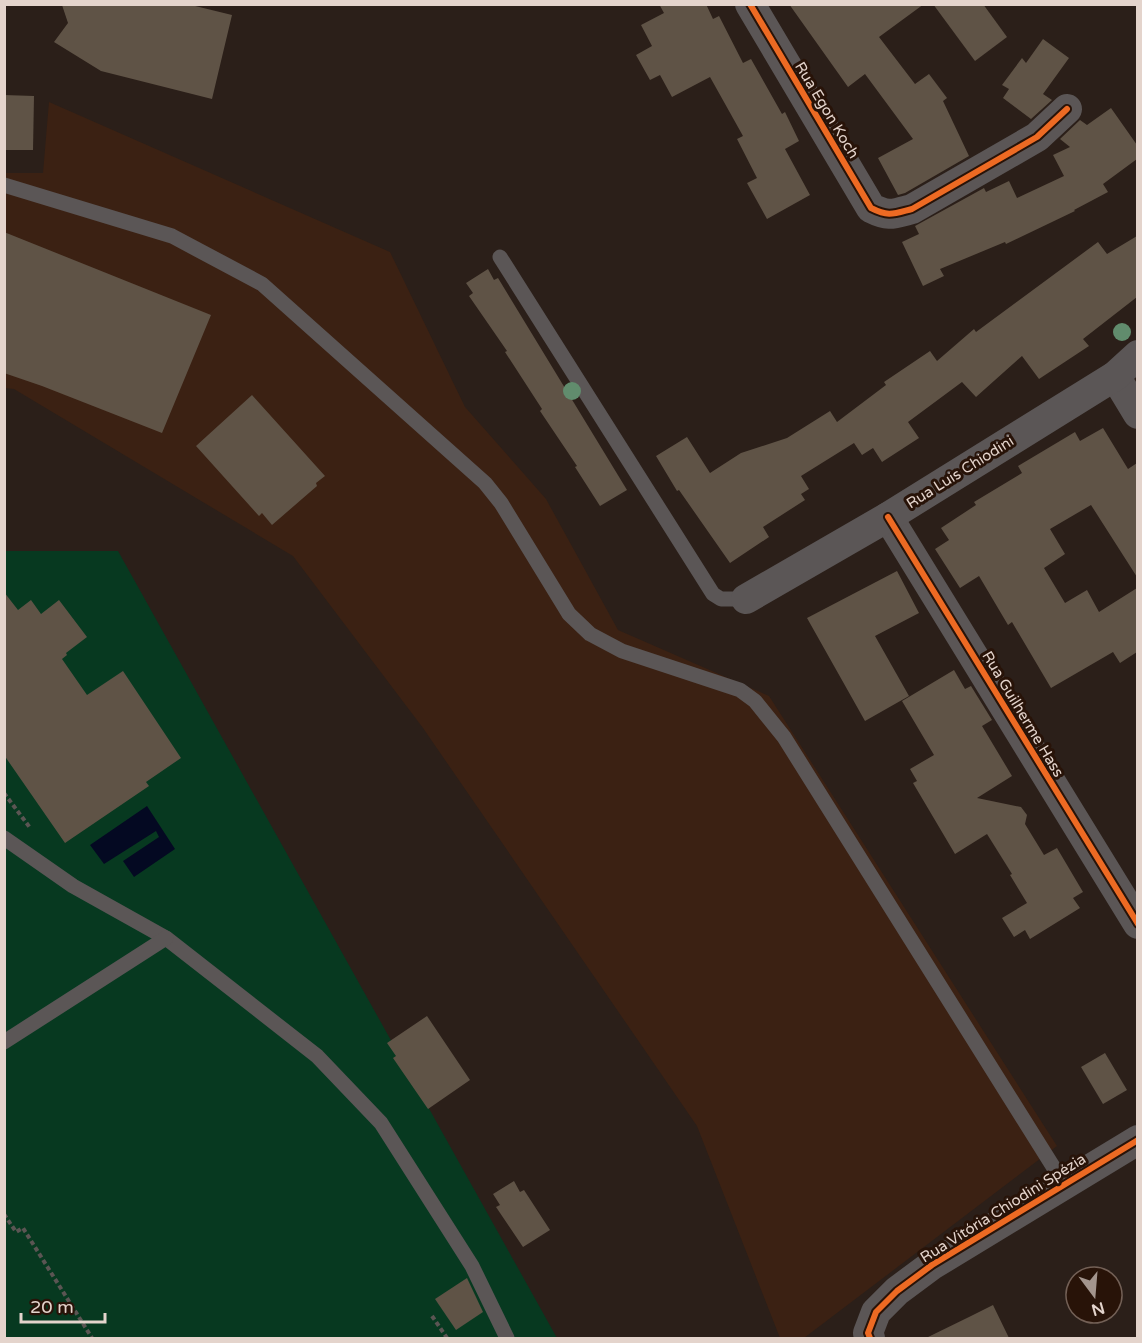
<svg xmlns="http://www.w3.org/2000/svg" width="1142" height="1343" viewBox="0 0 1142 1343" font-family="'Varela Round',sans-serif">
  <rect width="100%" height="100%" fill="#2b1f19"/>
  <path fill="#3b2113" d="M 49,102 L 390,252 L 465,407 L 546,499 L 618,630 L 769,696 L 1057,1146 L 804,1338 L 780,1338 L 697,1126 L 423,728 L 293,556 L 14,389 L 5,388 L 5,173 L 43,173 Z"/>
  <path fill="#073920" d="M 4,551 L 118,551 L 557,1338 L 5,1338 Z"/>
  <path fill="#040922" d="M 147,806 L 175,849 L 134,877 L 123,861 L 159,837 L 156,831 L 104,864 L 90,845 Z"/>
  <g fill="#5f5346">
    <path d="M 157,4 L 187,4 L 232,15 L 212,99 L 101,71 L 54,42 L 68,23 L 62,5 Z"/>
    <path d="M 659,4 L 706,4 L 713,19 L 719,16 L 743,63 L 751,59 L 782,114 L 785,112 L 799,141 L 785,149 L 810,195 L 767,219 L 747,183 L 757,178 L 737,139 L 743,136 L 710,77 L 672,97 L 660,75 L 650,80 L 636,55 L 652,46 L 641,25 L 664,13 Z"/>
    <path d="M 789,4 L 924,4 L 879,37 L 915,84 L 929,74 L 947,98 L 943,101 L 969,156 L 905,193 L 898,195 L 878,158 L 913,139 L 865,74 L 848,87 Z"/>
    <path d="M 933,4 L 983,4 L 1007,37 L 975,61 Z"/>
    <path d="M 1043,39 L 1069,58 L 1043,94 L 1052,100 L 1031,119 L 1003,98 L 1009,89 L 1002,85 L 1022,58 L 1026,63 Z"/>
    <path d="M 4,95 L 34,96 L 33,150 L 4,150 Z"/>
    <path d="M 1111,108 L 1137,145 L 1137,159 L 1103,184 L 1108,192 L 1074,210 L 1075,211 L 1006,244 L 1005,242 L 940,269 L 944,276 L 923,286 L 902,242 L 919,234 L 915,226 L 984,188 L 986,192 L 1009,181 L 1017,198 L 1064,176 L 1053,155 L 1070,147 L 1060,139 L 1080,120 L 1087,125 Z"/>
    <path d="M 4,232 L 211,315 L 162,433 L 42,386 L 4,373 Z"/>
    <path d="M 1137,236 L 1137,297 L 1083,339 L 1089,346 L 1039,379 L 1022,356 L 976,397 L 962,382 L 908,422 L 919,438 L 882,462 L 873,448 L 862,455 L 854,443 L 801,476 L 809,489 L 801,494 L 805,500 L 763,527 L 769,537 L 730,563 L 679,490 L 677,491 L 656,456 L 687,437 L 710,473 L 741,453 L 787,438 L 830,411 L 837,422 L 886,385 L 884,382 L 930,351 L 937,361 L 974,329 L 976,332 L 1098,242 L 1107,254 Z"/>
    <path d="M 488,269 L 494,280 L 498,278 L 627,490 L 600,506 L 575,467 L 577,466 L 540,411 L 542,409 L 505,352 L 507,351 L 469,296 L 473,293 L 466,283 Z"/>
    <path d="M 252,395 L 325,476 L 316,483 L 317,486 L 272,525 L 262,513 L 259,516 L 196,446 Z"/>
    <path d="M 1103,428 L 1128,469 L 1137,463 L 1137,577 L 1091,505 L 1050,529 L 1065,554 L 1044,568 L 1065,603 L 1087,590 L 1099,612 L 1137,588 L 1137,652 L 1120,663 L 1113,652 L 1051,688 L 1012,622 L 1008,625 L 979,576 L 960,588 L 935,549 L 949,540 L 941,528 L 976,505 L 974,502 L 1022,473 L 1018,466 L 1075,432 L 1080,441 Z"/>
    <path d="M 897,571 L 919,613 L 875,636 L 909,696 L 865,721 L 807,618 Z"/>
    <path d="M 4,592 L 18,610 L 31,600 L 41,614 L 59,600 L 87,637 L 66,653 L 67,655 L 62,659 L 87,695 L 123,671 L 181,758 L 146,782 L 149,786 L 65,843 L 4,755 Z"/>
    <path d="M 954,670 L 965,689 L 971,686 L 992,720 L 982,726 L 1012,776 L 977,798 L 1021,807 L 1027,815 L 1025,824 L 1044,855 L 1057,848 L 1083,892 L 1073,898 L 1080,908 L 1030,939 L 1025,930 L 1014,937 L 1002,918 L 1027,903 L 1010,875 L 1012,874 L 987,834 L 955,854 L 913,783 L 917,781 L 910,769 L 934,755 L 902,701 Z"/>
    <path d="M 427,1016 L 470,1080 L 428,1109 L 393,1058 L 396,1056 L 387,1043 Z"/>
    <path d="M 1105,1053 L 1127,1090 L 1103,1104 L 1081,1067 Z"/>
    <path d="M 514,1181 L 520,1192 L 524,1190 L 550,1230 L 523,1247 L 496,1207 L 500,1205 L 493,1194 Z"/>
    <path d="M 467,1278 L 483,1312 L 456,1330 L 435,1299 Z"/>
    <path d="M 993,1305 L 1009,1338 L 926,1338 L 969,1317 Z"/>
  </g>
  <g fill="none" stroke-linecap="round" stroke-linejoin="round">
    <g stroke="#5b5553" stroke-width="4" stroke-dasharray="4.5 3" stroke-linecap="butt">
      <path d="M 4,793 L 31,829"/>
      <path d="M 4,1214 L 16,1232 L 23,1228 L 92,1338"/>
      <path d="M 432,1316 L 447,1338"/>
    </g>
    <g stroke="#5b5656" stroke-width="15">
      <path d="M 4,185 L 172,236 L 262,284 L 485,483 L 501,503 L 569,614 L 590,634 L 622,651 L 740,690 L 755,701 L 784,737 L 1064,1184"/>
      <path d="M 500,257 L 713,594 L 721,599 L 746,599"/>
      <path d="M 4,838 L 73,886 L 166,938 L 317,1056 L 381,1123 L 472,1266 L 507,1338"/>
      <path d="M 4,1042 L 166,938"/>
    </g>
    <g stroke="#5b5656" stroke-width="30">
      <path d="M 750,4 L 871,208 C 889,217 893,214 912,209 L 1037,137 L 1067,109"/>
      <path d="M 1115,376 L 1138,414"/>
      <path d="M 888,517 L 1138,924"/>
      <path d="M 746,599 L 888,517 L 1115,376 L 1138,355"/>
      <path d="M 870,1338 L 868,1333 L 876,1312 L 897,1291 L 932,1265 L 1138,1140"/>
    </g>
    <g stroke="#281308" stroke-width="10">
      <g id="cycleway">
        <path d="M 750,4 L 871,208 C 889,217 893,214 912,209 L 1037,137 L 1067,109"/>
        <path d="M 888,517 L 1138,924"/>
        <path d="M 870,1338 L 868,1333 L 876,1312 L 897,1291 L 932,1265 L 1138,1140"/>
      </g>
    </g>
    <use href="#cycleway" stroke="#ed6a23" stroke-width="6"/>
  </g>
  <g fill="#618c6d">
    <circle cx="1122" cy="332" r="9"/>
    <circle cx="572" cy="391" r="9"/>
  </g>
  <g text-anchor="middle" stroke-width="6" stroke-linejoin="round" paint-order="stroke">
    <g font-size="15" fill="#e4d4cc" stroke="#281308">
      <text transform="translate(827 110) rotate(59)" y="5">Rua Egon Koch</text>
      <text transform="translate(960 472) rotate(-32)" y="5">Rua Luis Chiodini</text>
      <text transform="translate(1023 714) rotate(59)" y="5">Rua Guilherme Hass</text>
      <text transform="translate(1003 1208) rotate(-32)" y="5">Rua Vitória Chiodini Spézia</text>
    </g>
  </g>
  <rect width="1142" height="1343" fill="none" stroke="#e4d4cc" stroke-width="12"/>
  <g transform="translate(1094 1295) rotate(164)"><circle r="28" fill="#281308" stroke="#736056" stroke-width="1.5"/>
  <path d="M0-4.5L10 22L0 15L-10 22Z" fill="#a3958d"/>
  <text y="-9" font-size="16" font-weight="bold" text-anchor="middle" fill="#e4d4cc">N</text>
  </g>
  <path d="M21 1313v9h84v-9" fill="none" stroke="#e4d4cc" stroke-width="3"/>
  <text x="30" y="1313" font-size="18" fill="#e4d4cc" stroke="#281308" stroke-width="4.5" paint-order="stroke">20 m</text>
</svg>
